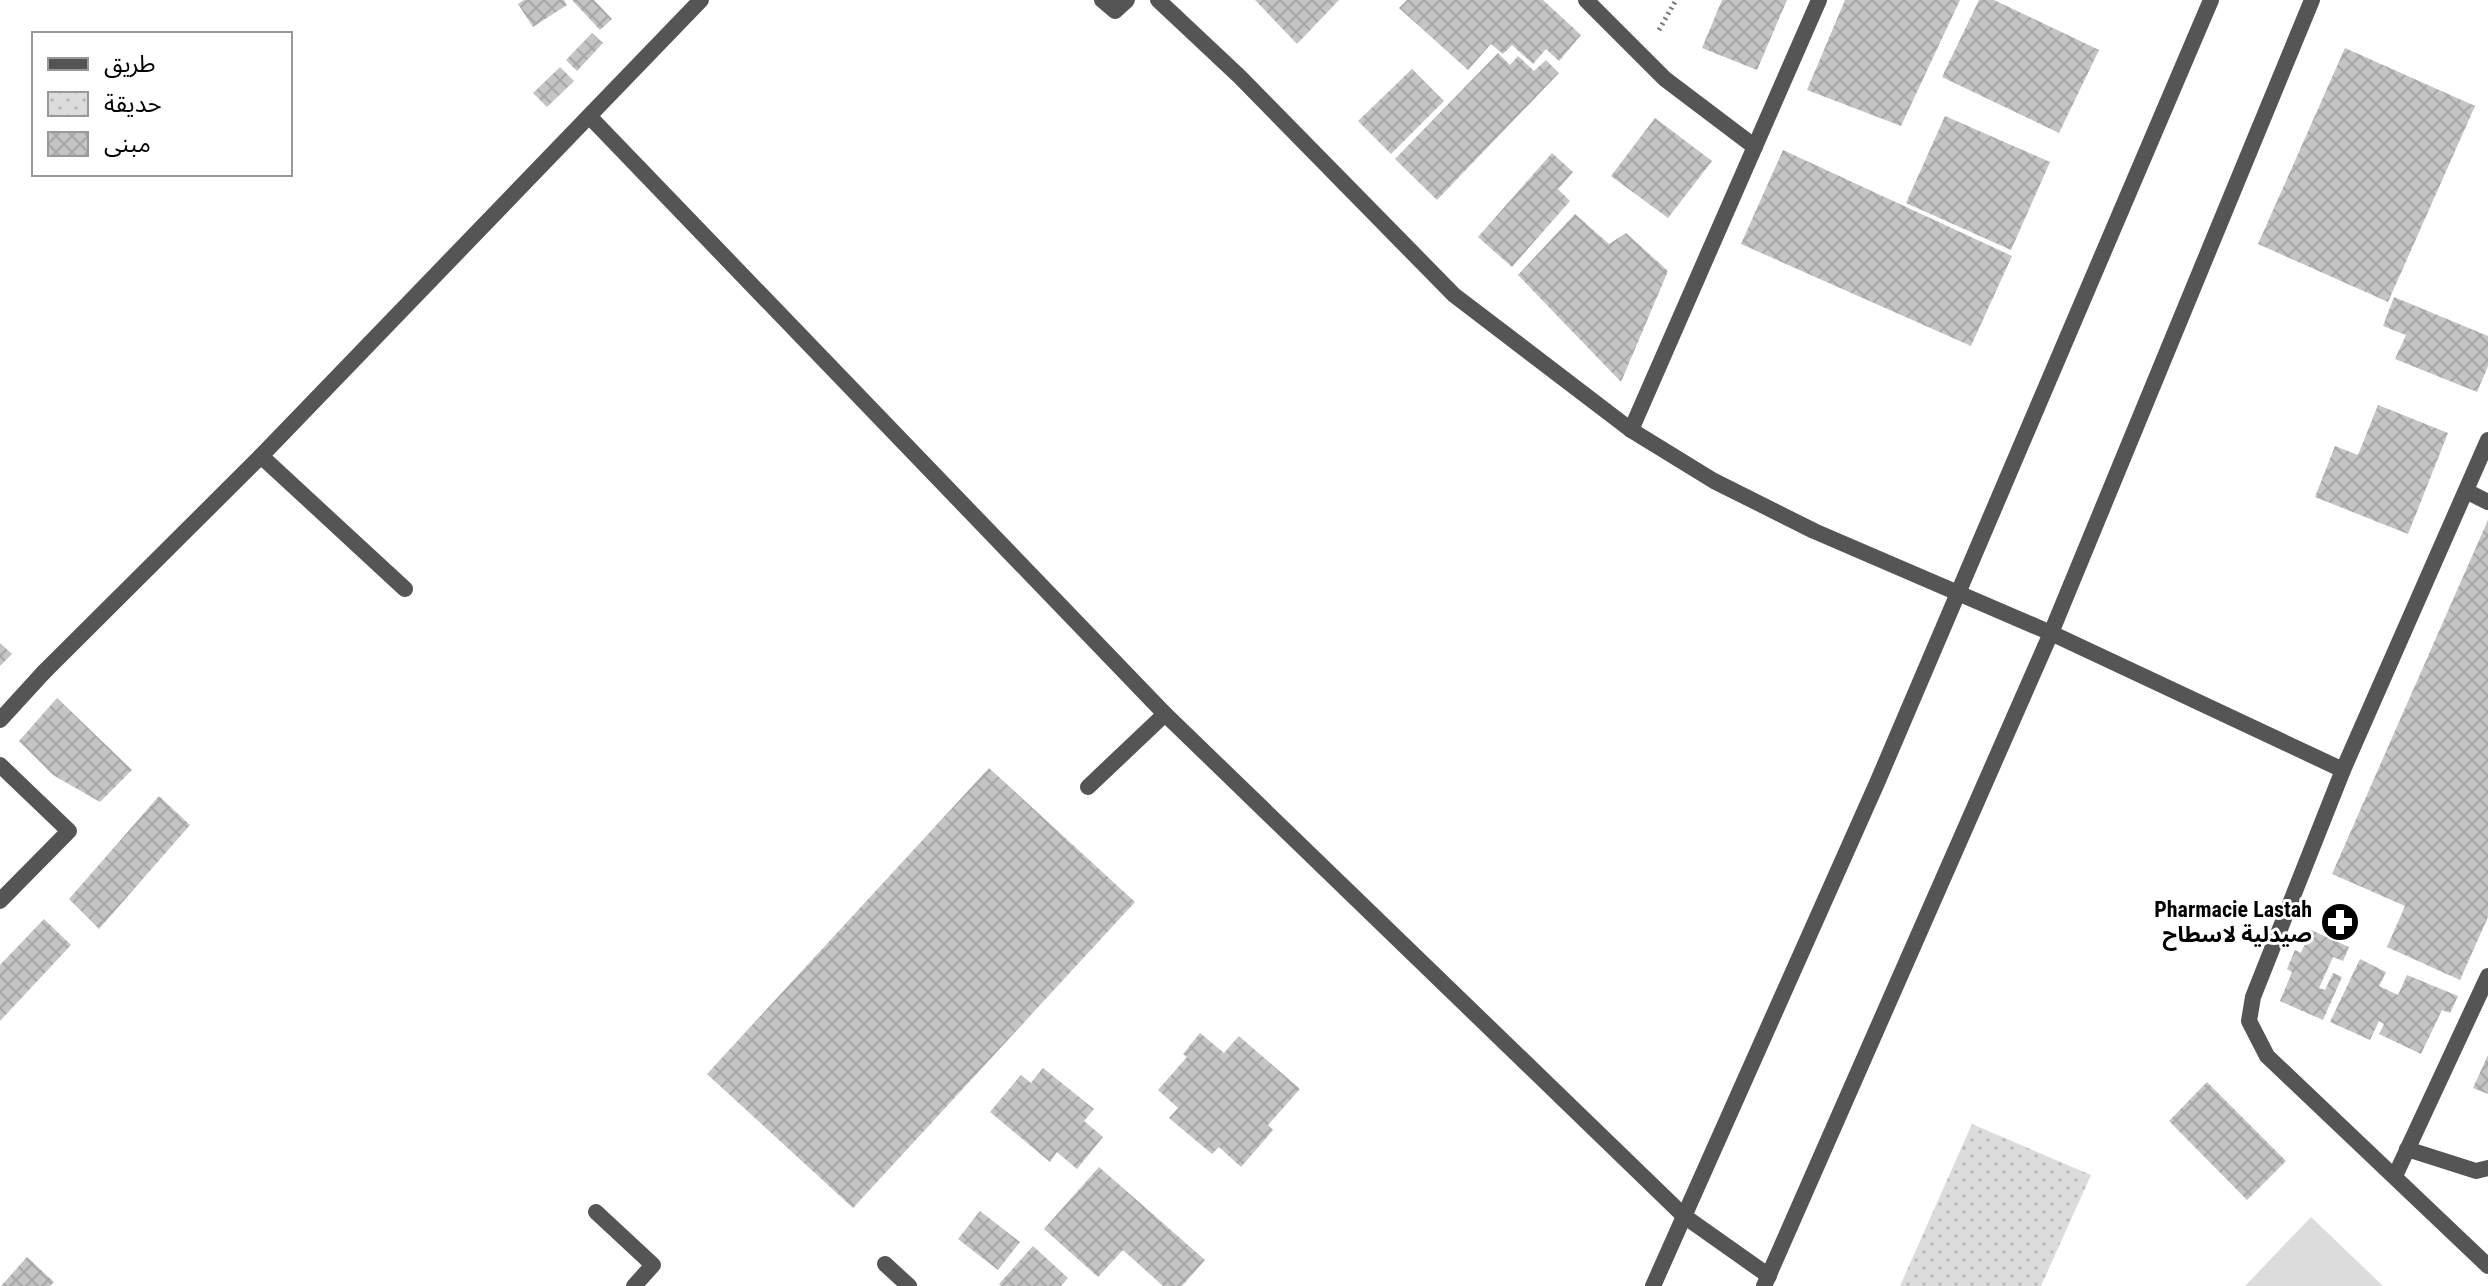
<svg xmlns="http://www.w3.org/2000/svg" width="2488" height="1286" viewBox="0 0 2488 1286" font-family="'Roboto Condensed','Noto Sans Arabic',sans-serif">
  <defs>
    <pattern id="park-dots" width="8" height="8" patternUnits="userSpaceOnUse" patternTransform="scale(2)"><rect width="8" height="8" fill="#dcdcdc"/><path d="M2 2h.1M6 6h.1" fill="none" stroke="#bbb" stroke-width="1.8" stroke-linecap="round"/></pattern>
    <pattern id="building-cross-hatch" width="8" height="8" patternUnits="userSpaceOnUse" patternTransform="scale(2)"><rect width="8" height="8" fill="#c4c4c4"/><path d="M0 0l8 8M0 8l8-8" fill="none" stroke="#a7a7a7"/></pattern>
  </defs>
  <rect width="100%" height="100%" fill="#fff"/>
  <path fill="url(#park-dots)" d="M 1972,1124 L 2091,1175 L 2041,1286 L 1900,1286 Z"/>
  <path fill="#dcdcdc" d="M 2311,1217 L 2383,1286 L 2245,1286 Z"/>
  <g fill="url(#building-cross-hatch)">
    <path d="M 524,0 L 564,0 L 567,5 L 533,27 L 518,4 Z"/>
    <path d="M 572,0 L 594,0 L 612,19 L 600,30 Z"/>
    <path d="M 1255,0 L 1339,0 L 1297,44 Z"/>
    <path d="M 1407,0 L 1543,0 L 1581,35 L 1559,61 L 1546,49 L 1533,64 L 1512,45 L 1503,54 L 1491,44 L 1468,70 L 1399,8 Z"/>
    <path d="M 1722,0 L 1787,0 L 1757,70 L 1702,48 Z"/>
    <path d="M 1845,0 L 1960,0 L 1901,126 L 1807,90 Z"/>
    <path d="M 1979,0 L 1994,0 L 2099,50 L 2059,133 L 1942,77 Z"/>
    <path d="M 592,33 L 603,43 L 577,71 L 566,60 Z"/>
    <path d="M 2345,48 L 2475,106 L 2388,302 L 2258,244 Z"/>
    <path d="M 1498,53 L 1510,65 L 1518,56 L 1534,71 L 1546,60 L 1559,73 L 1437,200 L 1395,159 Z"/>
    <path d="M 560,67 L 574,81 L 547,107 L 533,93 Z"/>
    <path d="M 1412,69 L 1444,101 L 1391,154 L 1358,121 Z"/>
    <path d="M 1945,116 L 2050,162 L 2011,250 L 1906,203 Z"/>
    <path d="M 1655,118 L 1712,161 L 1668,218 L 1611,176 Z"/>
    <path d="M 1783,150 L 2012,256 L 1971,346 L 1741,244 Z"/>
    <path d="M 1552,153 L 1573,172 L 1558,189 L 1570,201 L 1512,267 L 1478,237 Z"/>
    <path d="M 1575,214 L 1609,244 L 1626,233 L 1668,271 L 1621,382 L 1518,275 Z"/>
    <path d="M 2394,297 L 2488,336 L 2488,366 L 2477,392 L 2395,359 L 2406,335 L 2383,326 Z"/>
    <path d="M 2378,405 L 2448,433 L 2408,534 L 2315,497 L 2335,446 L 2358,455 Z"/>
    <path d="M 2488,520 L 2488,917 L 2460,980 L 2387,947 L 2405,906 L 2332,874 Z"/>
    <path d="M 0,643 L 12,654 L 0,666 Z"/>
    <path d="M 57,698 L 132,770 L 100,802 L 53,775 L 19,741 Z"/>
    <path d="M 989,768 L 1135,902 L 853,1208 L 707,1074 Z"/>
    <path d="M 159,796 L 190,825 L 99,929 L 69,899 Z"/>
    <path d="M 44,919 L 71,945 L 0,1021 L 0,965 Z"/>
    <path d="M 2311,930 L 2349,947 L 2343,961 L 2333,957 L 2319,988 L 2325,990 L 2333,973 L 2342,977 L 2323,1020 L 2280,1001 L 2292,972 L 2287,969 L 2295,950 L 2301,953 Z"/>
    <path d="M 2360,959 L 2386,972 L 2379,986 L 2398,995 L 2407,975 L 2458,996 L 2450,1013 L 2442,1010 L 2421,1054 L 2379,1034 L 2384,1024 L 2379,1021 L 2370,1040 L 2330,1022 Z"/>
    <path d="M 1200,1033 L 1224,1053 L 1239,1036 L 1300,1089 L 1268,1125 L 1273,1130 L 1241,1167 L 1219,1147 L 1212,1154 L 1169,1118 L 1178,1108 L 1158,1090 L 1187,1057 L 1183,1054 Z"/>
    <path d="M 2488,1055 L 2488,1094 L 2473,1088 Z"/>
    <path d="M 1043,1068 L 1094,1109 L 1084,1121 L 1103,1137 L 1077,1169 L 1057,1152 L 1050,1162 L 990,1112 L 1021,1075 L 1031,1083 Z"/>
    <path d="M 2207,1082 L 2286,1161 L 2247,1200 L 2169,1121 Z"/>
    <path d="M 1099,1167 L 1205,1260 L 1182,1286 L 1163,1286 L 1123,1250 L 1098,1277 L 1044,1229 Z"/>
    <path d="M 980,1211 L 1020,1242 L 998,1270 L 958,1239 Z"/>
    <path d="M 1033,1246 L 1068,1278 L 1061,1286 L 1001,1286 L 999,1284 Z"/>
    <path d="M 27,1257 L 54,1282 L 50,1286 L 1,1286 Z"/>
  </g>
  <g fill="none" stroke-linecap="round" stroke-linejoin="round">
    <path stroke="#777" stroke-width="5" stroke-dasharray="2 4" stroke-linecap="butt" d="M 1659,30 L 1676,0"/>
    <g stroke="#555" stroke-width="16">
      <path d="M 0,720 L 44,672"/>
      <path d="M 0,765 L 69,831 L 0,901"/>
    </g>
    <g stroke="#555" stroke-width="16">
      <path d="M 1102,0 L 1115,11 L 1127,0"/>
      <path d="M 1158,0 L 1240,77 L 1454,295 L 1631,430 L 1714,481 L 1814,531 L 2051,633 L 2343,770 L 2253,997 L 2249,1021 L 2267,1056 L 2488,1266"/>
      <path d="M 1586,0 L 1665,79 L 1755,147"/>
      <path d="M 590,117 L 1165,714 L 1684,1216 L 1769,1276"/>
      <path d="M 1631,430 L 1819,0"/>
      <path d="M 261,456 L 405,589"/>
      <path d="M 2466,491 L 2488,502"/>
      <path d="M 44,672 L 261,456 L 701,0"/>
      <path d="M 2343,770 L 2488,440"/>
      <path d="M 1088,787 L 1165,714"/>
      <path d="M 2407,1149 L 2476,1171 L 2488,1168"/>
      <path d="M 2395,1176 L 2488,976"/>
      <path d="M 596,1212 L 653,1265 L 634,1286"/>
      <path d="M 885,1264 L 909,1286"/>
    </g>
    <g stroke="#555" stroke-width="16">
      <path d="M 1653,1286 L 1877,783 L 2211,0"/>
      <path d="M 1764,1286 L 2051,633 L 2312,0"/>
    </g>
  </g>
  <defs>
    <g id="pharmacy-disc" transform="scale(2)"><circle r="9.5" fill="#000" stroke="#fff"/><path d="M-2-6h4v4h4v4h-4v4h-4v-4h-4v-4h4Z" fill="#fff"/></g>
  </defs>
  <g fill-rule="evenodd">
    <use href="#pharmacy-disc" x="2340" y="922"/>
  </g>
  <g text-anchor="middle" stroke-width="6" stroke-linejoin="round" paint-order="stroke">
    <g font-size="22" font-weight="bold" fill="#000" stroke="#fff" text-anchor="end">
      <text x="2312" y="917">Pharmacie Lastah<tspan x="2312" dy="25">صيدلية لاسطاح</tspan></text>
    </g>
  </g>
  <rect x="32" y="32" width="260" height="144" fill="#ffffff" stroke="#999999" stroke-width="2"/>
  <rect x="48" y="58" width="40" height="12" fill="#555555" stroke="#999999" stroke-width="2"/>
  <text x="104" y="72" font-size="24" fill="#000000">طريق</text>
  <rect x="48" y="92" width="40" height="24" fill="url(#park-dots)" stroke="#999999" stroke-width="2"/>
  <text x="104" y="112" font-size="24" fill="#000000">حديقة</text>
  <rect x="48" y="132" width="40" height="24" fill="url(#building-cross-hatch)" stroke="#999999" stroke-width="2"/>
  <text x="104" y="152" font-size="24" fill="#000000">مبنى</text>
</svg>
